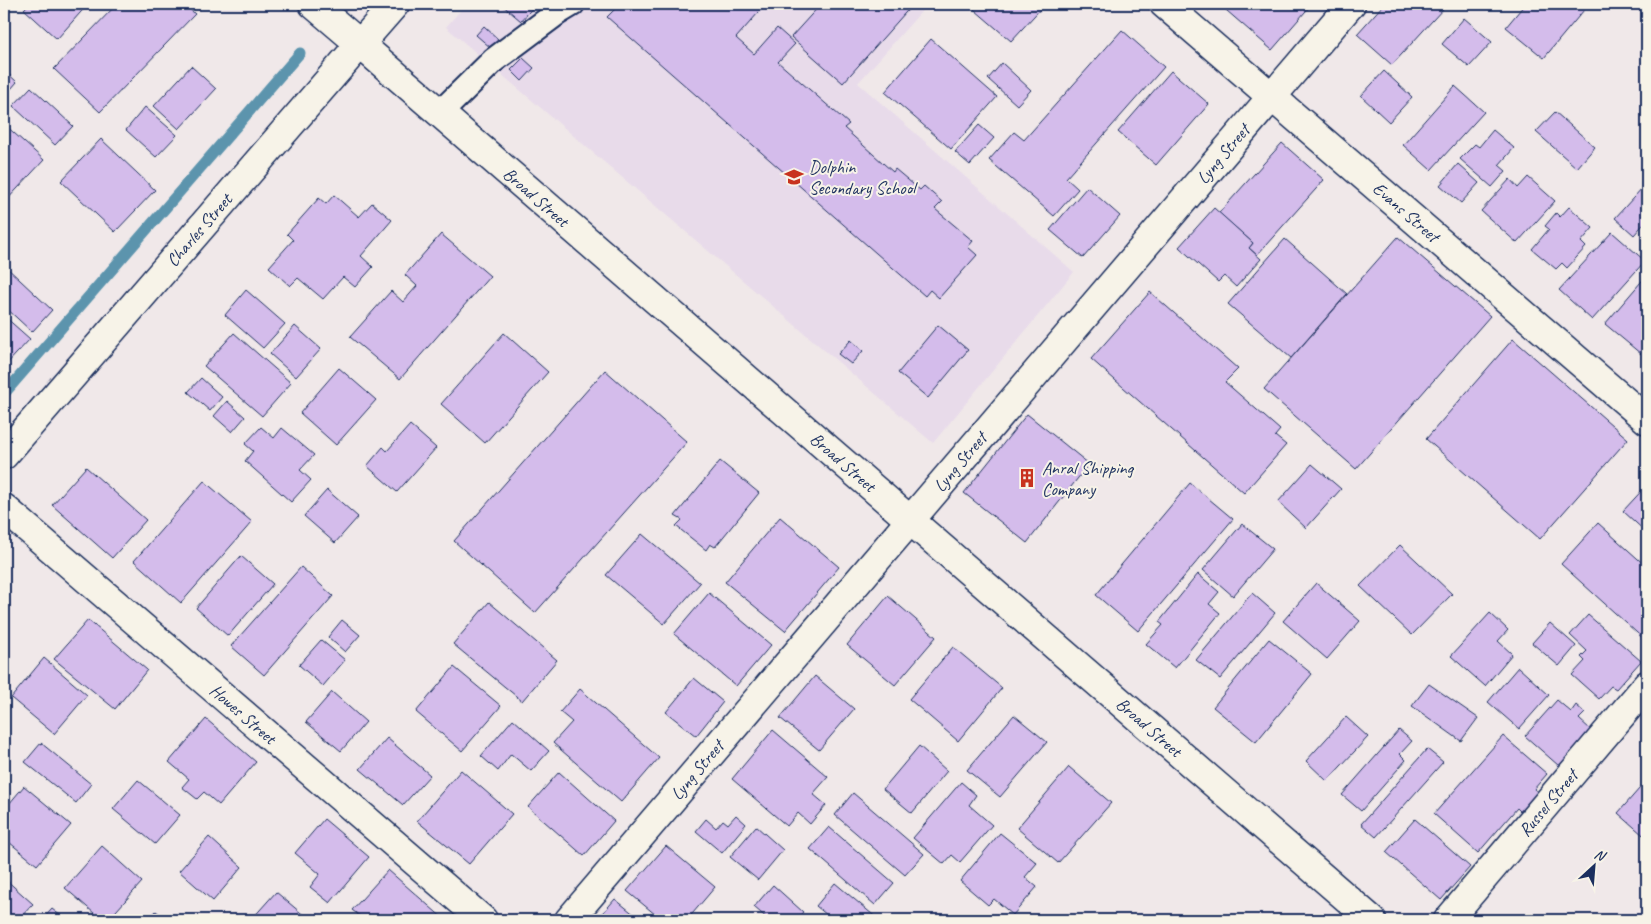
<svg xmlns="http://www.w3.org/2000/svg" width="1651" height="924" viewBox="0 0 1651 924" font-family="Caveat,sans-serif">
  <rect width="100%" height="100%" fill="#f0e8e9"/>
  <filter id="ink" filterUnits="userSpaceOnUse"><feTurbulence type="fractalNoise" baseFrequency=".02" numOctaves="2"/><feDisplacementMap in="SourceGraphic" scale="10" xChannelSelector="R" yChannelSelector="G"/><feConvolveMatrix kernelMatrix="1 2 1 2 8 2 1 2 1" color-interpolation-filters="sRGB"/></filter>
  <g filter="url(#ink)">
    <path fill="#e8dbea" d="M 466,4 L 928,4 L 858,83 L 1074,272 L 933,443 L 446,27 Z"/>
    <g fill="none" stroke-linecap="round" stroke-linejoin="round">
      <path stroke="#5b94ad" stroke-width="11" d="M 4,394 L 300,53"/>
    </g>
    <g fill="#d4bceb" stroke="#1b2f5e">
      <path d="M 29,4 L 88,4 L 57,39 L 24,9 Z"/>
      <path d="M 117,4 L 184,4 L 195,14 L 100,112 L 54,69 Z"/>
      <path d="M 501,4 L 536,4 L 521,21 Z"/>
      <path d="M 620,4 L 766,4 L 736,38 L 754,54 L 777,28 L 795,44 L 778,62 L 849,124 L 844,128 L 893,172 L 895,169 L 920,190 L 924,186 L 942,202 L 935,209 L 973,241 L 968,247 L 977,255 L 939,298 L 930,290 L 925,296 L 607,17 Z"/>
      <path d="M 821,4 L 913,4 L 843,83 L 791,37 Z"/>
      <path d="M 968,4 L 1045,4 L 1011,41 Z"/>
      <path d="M 1219,4 L 1312,4 L 1272,50 Z"/>
      <path d="M 1384,4 L 1437,4 L 1443,9 L 1392,65 L 1357,34 Z"/>
      <path d="M 1525,4 L 1589,4 L 1544,58 L 1506,27 Z"/>
      <path d="M 1464,18 L 1492,42 L 1469,67 L 1442,44 Z"/>
      <path d="M 484,26 L 499,40 L 491,48 L 476,35 Z"/>
      <path d="M 1122,30 L 1164,67 L 1066,178 L 1078,189 L 1054,216 L 989,160 L 1014,132 L 1024,140 Z"/>
      <path d="M 931,39 L 997,97 L 951,149 L 885,92 Z"/>
      <path d="M 523,58 L 534,68 L 522,81 L 511,70 Z"/>
      <path d="M 1002,63 L 1031,90 L 1017,105 L 988,79 Z"/>
      <path d="M 191,66 L 216,89 L 179,129 L 154,106 Z"/>
      <path d="M 4,70 L 17,82 L 4,97 Z"/>
      <path d="M 1171,71 L 1209,104 L 1156,165 L 1118,132 Z"/>
      <path d="M 1384,71 L 1412,97 L 1389,122 L 1361,96 Z"/>
      <path d="M 1455,86 L 1484,112 L 1431,170 L 1403,145 Z"/>
      <path d="M 31,87 L 73,126 L 55,145 L 13,106 Z"/>
      <path d="M 145,107 L 177,135 L 156,157 L 126,130 Z"/>
      <path d="M 1555,112 L 1595,147 L 1577,168 L 1536,132 Z"/>
      <path d="M 4,124 L 44,160 L 4,203 Z"/>
      <path d="M 979,125 L 994,138 L 970,165 L 955,152 Z"/>
      <path d="M 1493,130 L 1514,148 L 1499,165 L 1506,171 L 1492,187 L 1460,159 L 1475,144 L 1479,147 Z"/>
      <path d="M 101,139 L 155,190 L 115,232 L 61,181 Z"/>
      <path d="M 1282,143 L 1324,180 L 1257,255 L 1249,248 L 1253,243 L 1219,213 Z"/>
      <path d="M 1458,164 L 1479,183 L 1461,203 L 1440,185 Z"/>
      <path d="M 1528,177 L 1555,201 L 1517,243 L 1481,211 L 1510,179 L 1518,188 Z"/>
      <path d="M 1087,187 L 1120,216 L 1083,258 L 1050,230 Z"/>
      <path d="M 1643,187 L 1647,191 L 1647,220 L 1634,235 L 1615,218 Z"/>
      <path d="M 334,195 L 359,217 L 372,203 L 392,220 L 361,256 L 373,267 L 355,287 L 343,277 L 323,299 L 298,278 L 290,286 L 269,267 L 293,240 L 287,234 L 319,198 L 326,204 Z"/>
      <path d="M 1569,207 L 1593,228 L 1581,242 L 1586,247 L 1567,268 L 1562,263 L 1556,269 L 1532,249 L 1549,229 L 1545,226 L 1556,213 L 1560,217 Z"/>
      <path d="M 1214,208 L 1253,243 L 1249,248 L 1261,259 L 1236,287 L 1224,276 L 1218,282 L 1179,247 Z"/>
      <path d="M 1612,232 L 1645,261 L 1592,320 L 1559,290 Z"/>
      <path d="M 441,234 L 490,276 L 400,379 L 350,337 L 391,291 L 403,302 L 417,286 L 405,275 Z"/>
      <path d="M 1398,237 L 1490,316 L 1356,469 L 1264,389 Z"/>
      <path d="M 1285,239 L 1347,294 L 1291,358 L 1228,304 Z"/>
      <path d="M 4,265 L 52,310 L 32,332 L 4,306 Z"/>
      <path d="M 1647,275 L 1647,348 L 1641,354 L 1605,324 Z"/>
      <path d="M 246,290 L 285,324 L 263,348 L 225,315 Z"/>
      <path d="M 1150,292 L 1238,369 L 1225,382 L 1280,430 L 1275,436 L 1286,445 L 1244,493 L 1091,359 Z"/>
      <path d="M 4,316 L 30,339 L 4,367 Z"/>
      <path d="M 938,325 L 968,350 L 928,398 L 898,373 Z"/>
      <path d="M 295,326 L 321,349 L 296,377 L 270,354 Z"/>
      <path d="M 234,333 L 291,383 L 262,416 L 204,366 Z"/>
      <path d="M 504,333 L 548,372 L 485,443 L 441,404 Z"/>
      <path d="M 1513,339 L 1628,439 L 1540,539 L 1426,439 Z"/>
      <path d="M 851,340 L 863,351 L 851,364 L 838,354 Z"/>
      <path d="M 339,368 L 376,400 L 336,445 L 300,413 Z"/>
      <path d="M 605,370 L 687,442 L 535,613 L 454,541 Z"/>
      <path d="M 201,378 L 222,397 L 210,411 L 188,392 Z"/>
      <path d="M 227,401 L 245,417 L 232,432 L 214,416 Z"/>
      <path d="M 1027,414 L 1089,464 L 1027,543 L 964,493 Z"/>
      <path d="M 410,425 L 436,448 L 397,492 L 367,466 L 383,447 L 387,451 Z"/>
      <path d="M 261,427 L 274,438 L 282,428 L 314,455 L 300,470 L 311,480 L 291,502 L 245,461 L 253,451 L 245,444 Z"/>
      <path d="M 720,461 L 759,493 L 715,547 L 710,544 L 706,550 L 676,526 L 682,520 L 675,516 Z"/>
      <path d="M 1312,464 L 1341,489 L 1306,528 L 1278,502 Z"/>
      <path d="M 86,467 L 146,520 L 112,558 L 52,505 Z"/>
      <path d="M 204,481 L 252,522 L 181,603 L 134,561 Z"/>
      <path d="M 1190,483 L 1233,519 L 1138,631 L 1096,595 Z"/>
      <path d="M 1647,485 L 1647,533 L 1623,511 Z"/>
      <path d="M 327,490 L 358,517 L 335,543 L 304,516 Z"/>
      <path d="M 780,517 L 839,567 L 785,631 L 725,582 Z"/>
      <path d="M 1598,523 L 1647,567 L 1647,642 L 1561,564 Z"/>
      <path d="M 1242,524 L 1273,549 L 1233,596 L 1203,570 Z"/>
      <path d="M 642,534 L 700,583 L 664,624 L 606,575 Z"/>
      <path d="M 1400,545 L 1452,594 L 1412,635 L 1360,586 Z"/>
      <path d="M 241,556 L 273,584 L 228,636 L 196,608 Z"/>
      <path d="M 301,567 L 333,596 L 264,675 L 231,646 Z"/>
      <path d="M 1198,574 L 1219,592 L 1209,604 L 1220,613 L 1175,668 L 1146,644 L 1163,625 L 1159,622 Z"/>
      <path d="M 1316,583 L 1360,621 L 1327,659 L 1283,621 Z"/>
      <path d="M 709,593 L 771,645 L 736,686 L 674,634 Z"/>
      <path d="M 1252,593 L 1275,613 L 1220,679 L 1196,660 Z"/>
      <path d="M 888,596 L 936,637 L 895,685 L 847,645 Z"/>
      <path d="M 489,602 L 557,660 L 522,701 L 453,644 Z"/>
      <path d="M 1490,613 L 1508,630 L 1498,641 L 1512,654 L 1485,686 L 1451,656 Z"/>
      <path d="M 1588,615 L 1641,661 L 1616,689 L 1611,686 L 1599,699 L 1572,675 L 1585,661 L 1581,657 L 1587,651 L 1570,635 Z"/>
      <path d="M 88,620 L 147,670 L 115,709 L 54,659 Z"/>
      <path d="M 342,620 L 360,635 L 345,652 L 328,637 Z"/>
      <path d="M 1550,623 L 1576,646 L 1559,666 L 1532,643 Z"/>
      <path d="M 1269,639 L 1312,674 L 1256,742 L 1213,707 Z"/>
      <path d="M 321,640 L 345,660 L 323,686 L 299,665 Z"/>
      <path d="M 953,647 L 1002,688 L 958,741 L 909,699 Z"/>
      <path d="M 44,658 L 87,695 L 54,734 L 11,698 Z"/>
      <path d="M 454,667 L 501,706 L 462,751 L 416,712 Z"/>
      <path d="M 1518,667 L 1549,695 L 1519,729 L 1488,702 Z"/>
      <path d="M 815,676 L 854,709 L 819,750 L 780,718 Z"/>
      <path d="M 694,678 L 723,702 L 696,736 L 666,712 Z"/>
      <path d="M 1429,684 L 1478,718 L 1461,741 L 1412,706 Z"/>
      <path d="M 580,689 L 659,758 L 621,802 L 553,743 L 572,722 L 560,712 Z"/>
      <path d="M 332,692 L 366,722 L 341,751 L 306,722 Z"/>
      <path d="M 1557,700 L 1571,712 L 1576,705 L 1585,713 L 1579,719 L 1591,730 L 1559,766 L 1525,736 Z"/>
      <path d="M 1014,715 L 1047,742 L 1000,797 L 967,770 Z"/>
      <path d="M 1346,717 L 1368,737 L 1327,781 L 1306,761 Z"/>
      <path d="M 206,719 L 256,762 L 219,805 L 204,792 L 197,799 L 182,787 L 189,779 L 169,762 Z"/>
      <path d="M 513,719 L 549,751 L 531,771 L 511,754 L 498,771 L 481,756 Z"/>
      <path d="M 773,730 L 828,777 L 813,794 L 826,805 L 810,824 L 798,813 L 787,826 L 732,779 Z"/>
      <path d="M 1399,730 L 1412,741 L 1400,754 L 1406,760 L 1361,811 L 1342,795 Z"/>
      <path d="M 1503,736 L 1547,774 L 1534,789 L 1538,792 L 1521,812 L 1517,808 L 1478,853 L 1434,814 Z"/>
      <path d="M 387,738 L 430,775 L 403,805 L 360,769 Z"/>
      <path d="M 41,743 L 91,784 L 76,803 L 25,762 Z"/>
      <path d="M 919,746 L 947,771 L 912,813 L 883,789 Z"/>
      <path d="M 1427,749 L 1443,762 L 1376,837 L 1361,824 Z"/>
      <path d="M 1069,767 L 1111,803 L 1058,863 L 1017,828 Z"/>
      <path d="M 461,770 L 512,814 L 469,864 L 417,821 Z"/>
      <path d="M 559,772 L 614,821 L 584,856 L 528,807 Z"/>
      <path d="M 138,780 L 180,815 L 155,844 L 113,809 Z"/>
      <path d="M 1647,780 L 1647,830 L 1643,835 L 1618,813 Z"/>
      <path d="M 961,782 L 976,795 L 969,805 L 992,825 L 960,862 L 952,855 L 944,864 L 913,838 Z"/>
      <path d="M 24,786 L 71,825 L 37,865 L 4,838 L 4,810 Z"/>
      <path d="M 853,793 L 924,854 L 905,875 L 835,815 Z"/>
      <path d="M 736,815 L 746,824 L 722,853 L 696,831 L 706,819 L 716,828 L 723,820 L 728,824 Z"/>
      <path d="M 324,819 L 369,857 L 330,903 L 310,887 L 320,874 L 295,853 Z"/>
      <path d="M 1415,819 L 1470,867 L 1441,900 L 1386,852 Z"/>
      <path d="M 756,826 L 783,850 L 758,880 L 730,857 Z"/>
      <path d="M 829,827 L 894,883 L 875,905 L 810,849 Z"/>
      <path d="M 1000,833 L 1037,863 L 1025,877 L 1037,887 L 1013,915 L 994,899 L 988,905 L 960,881 Z"/>
      <path d="M 209,837 L 242,867 L 213,901 L 179,871 Z"/>
      <path d="M 102,846 L 142,882 L 108,920 L 102,920 L 65,888 Z"/>
      <path d="M 666,846 L 715,887 L 687,920 L 662,920 L 627,891 Z"/>
      <path d="M 388,870 L 445,920 L 365,920 L 352,910 Z"/>
      <path d="M 4,878 L 33,904 L 18,920 L 4,920 Z"/>
      <path d="M 835,883 L 879,920 L 833,920 L 816,906 Z"/>
      <path d="M 773,885 L 803,912 L 796,920 L 769,920 L 754,907 Z"/>
      <path d="M 276,892 L 307,918 L 305,920 L 251,920 Z"/>
      <path d="M 615,899 L 641,920 L 597,920 Z"/>
      <path d="M 52,909 L 66,920 L 42,920 Z"/>
      <path d="M 156,911 L 167,920 L 147,920 Z"/>
    </g>
    <g fill="none" stroke-linecap="round" stroke-linejoin="round">
      <g stroke="#1b2f5e" stroke-width="28">
        <path id="lane" d="M 440,113 L 494,60 L 557,13 L 572,4"/>
      </g>
      <g stroke="#1b2f5e" stroke-width="31">
        <g id="street">
          <path d="M 1164,4 L 1647,420"/>
          <path d="M 4,455 L 360,44 L 1372,920"/>
          <path d="M 4,508 L 483,920"/>
          <path d="M 569,920 L 1351,4"/>
          <path d="M 1448,920 L 1647,685"/>
        </g>
      </g>
      <g stroke="#1b2f5e" stroke-width="31">
        <path id="secondary" d="M 313,4 L 360,44 L 395,4"/>
      </g>
      <use href="#lane" stroke="#f7f3e8" stroke-width="24"/>
      <use href="#street" stroke="#f7f3e8" stroke-width="28"/>
      <use href="#secondary" stroke="#f7f3e8" stroke-width="28"/>
    </g>
  </g>
  <defs>
    <g id="school-bare" transform="scale(1.5)"><path d="M0-5L7-2L0 1L-7-2ZM-4 1L0 2.5L4 1V4Q0 6-4 4Z" fill="#c8321e" stroke="#f7f3e8" stroke-width="2.5" paint-order="stroke"/></g>
    <g id="building-bare" transform="scale(1.5)"><path d="M-4-6H4V6H1V3H-1V6H-4ZM-2.5-4.3h1.7v1.8h-1.7ZM.8-4.3h1.7v1.8H.8ZM-2.5-1h1.7V.8h-1.7ZM.8-1h1.7V.8H.8Z" fill="#c8321e" stroke="#f7f3e8" stroke-width="2.5" paint-order="stroke"/></g>
  </defs>
  <g fill-rule="evenodd">
    <use href="#school-bare" x="794" y="177"/>
    <use href="#building-bare" x="1027" y="478"/>
  </g>
  <g text-anchor="middle" stroke-width="4" stroke-linejoin="round" paint-order="stroke">
    <g font-size="18" fill="#1b2f5e" stroke="#f7f3e8">
      <text transform="translate(1223 154) rotate(-50)" y="6">Lyng Street</text>
      <text transform="translate(536 197) rotate(41)" y="6">Broad Street</text>
      <text transform="translate(1406 212) rotate(41)" y="6">Evans Street</text>
      <text transform="translate(199 230) rotate(-49)" y="6">Charles Street</text>
      <text transform="translate(843 462) rotate(41)" y="6">Broad Street</text>
      <text transform="translate(960 462) rotate(-50)" y="6">Lyng Street</text>
      <text transform="translate(243 714) rotate(41)" y="6">Howes Street</text>
      <text transform="translate(1149 727) rotate(41)" y="6">Broad Street</text>
      <text transform="translate(697 770) rotate(-50)" y="6">Lyng Street</text>
      <text transform="translate(1548 803) rotate(-50)" y="6">Russel Street</text>
    </g>
    <g font-size="18" fill="#1b2f5e" stroke="#f7f3e8" text-anchor="start">
      <text x="809" y="173">Dolphin<tspan x="809" dy="21">Secondary School</tspan></text>
      <text x="1042" y="474">Anral Shipping<tspan x="1042" dy="21">Company</tspan></text>
    </g>
  </g>
  <rect width="1651" height="924" fill="none" stroke="#f7f3e8" stroke-width="20"/>
  <rect x="10" y="10" width="1631" height="904" fill="none" stroke="#1b2f5e" stroke-width="2" filter="url(#ink)"/>
  <g transform="translate(1594 866) rotate(26)" stroke="#f7f3e8" stroke-width="4" paint-order="stroke">
  <path d="M0-4L9 19L0 12L-9 19Z" fill="#1b2f5e"/>
  <text y="-8" font-size="14" font-weight="bold" text-anchor="middle" fill="#1b2f5e">N</text>
  </g>
</svg>
